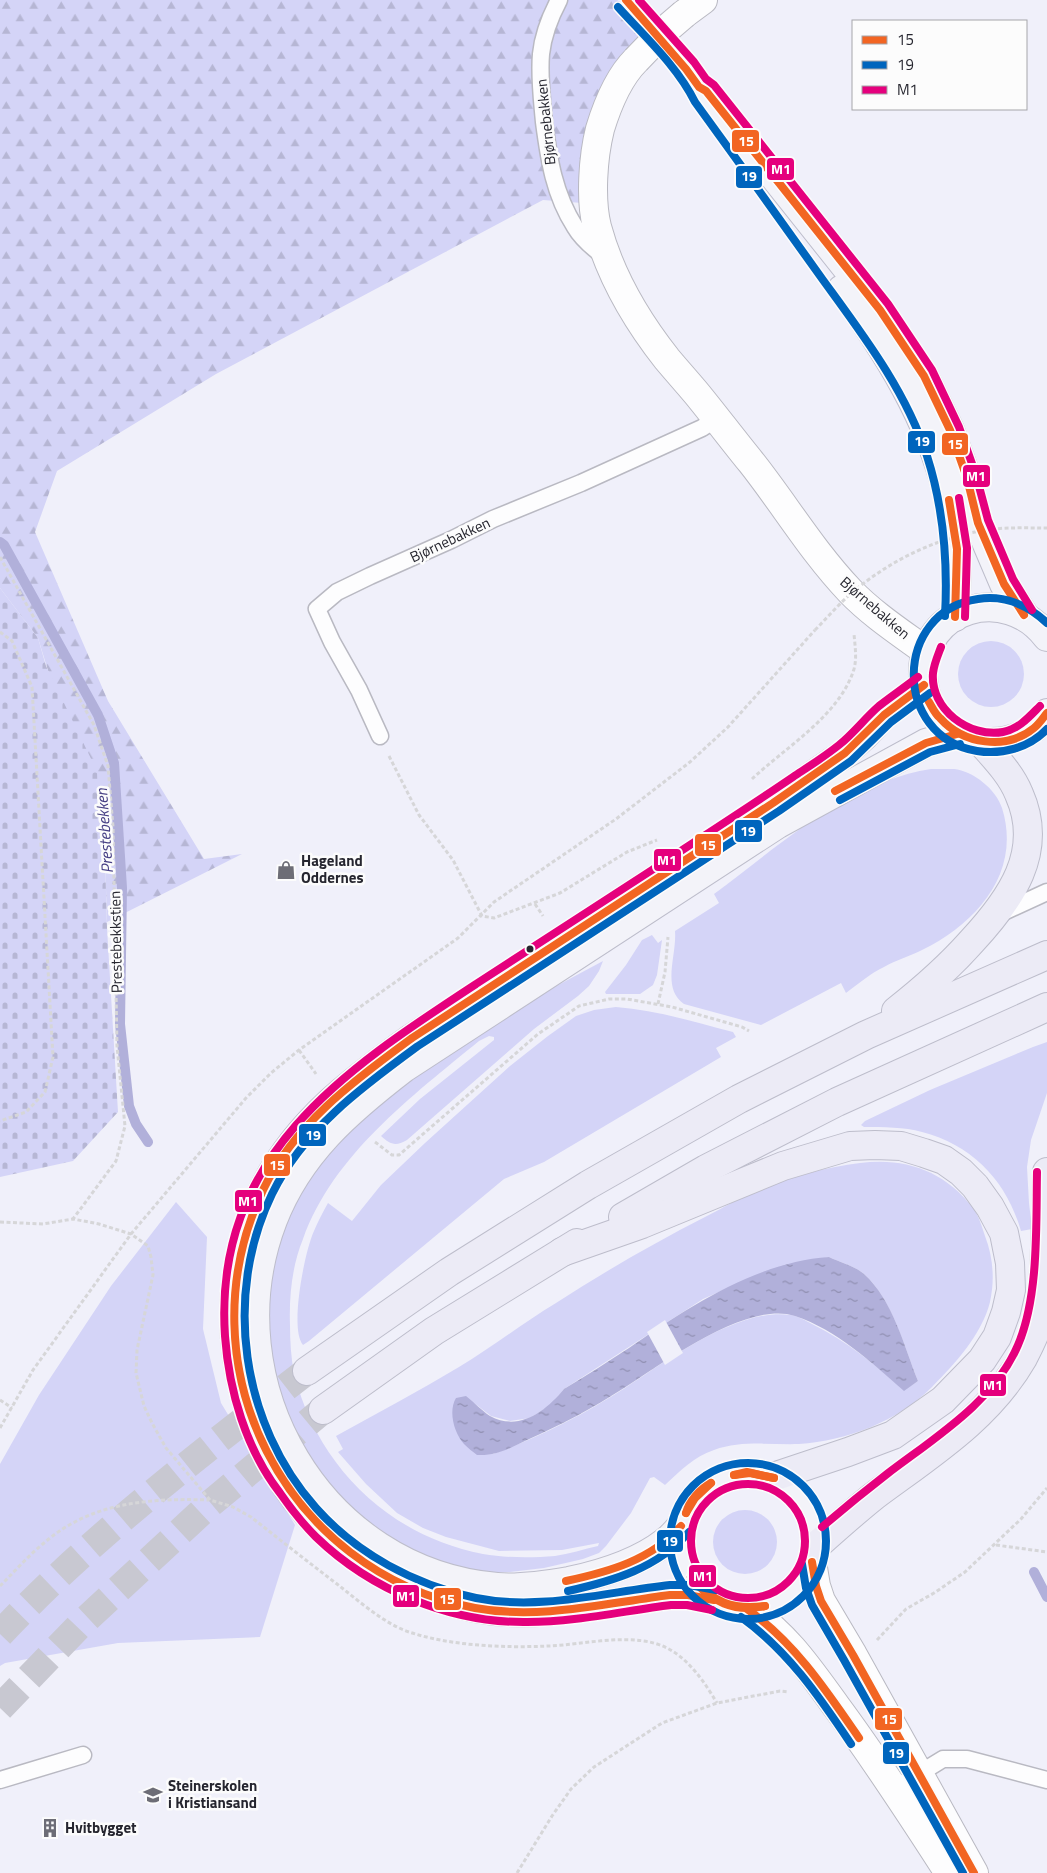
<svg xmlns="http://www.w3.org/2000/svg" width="1047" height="1873" viewBox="0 0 1047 1873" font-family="'Titillium Web',sans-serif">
  <defs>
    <pattern id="forest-firs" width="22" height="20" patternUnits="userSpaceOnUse" patternTransform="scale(1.25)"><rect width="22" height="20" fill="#d4d4f7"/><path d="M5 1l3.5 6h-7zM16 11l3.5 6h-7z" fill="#b6b6d4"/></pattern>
    <pattern id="cemetery-stones" width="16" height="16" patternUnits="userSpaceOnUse" patternTransform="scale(1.25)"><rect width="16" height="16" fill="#d4d4f7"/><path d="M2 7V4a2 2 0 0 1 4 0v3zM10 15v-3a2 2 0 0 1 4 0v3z" fill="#b6b6d4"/></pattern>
    <pattern id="water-ripples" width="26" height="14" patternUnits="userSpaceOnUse" patternTransform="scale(1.25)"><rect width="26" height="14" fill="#b1b0da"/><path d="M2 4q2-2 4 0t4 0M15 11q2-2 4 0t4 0" fill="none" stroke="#908fb1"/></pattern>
  </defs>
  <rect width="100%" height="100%" fill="#f0f0fa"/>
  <g fill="#d4d4f7" fill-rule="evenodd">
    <circle cx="991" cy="674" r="33"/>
    <path d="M 931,769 C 938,769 946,769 954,769 C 973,771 996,789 1002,808 C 1022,872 977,923 922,950 C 910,956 896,960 884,967 C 871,973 858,984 846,993 L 841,983 L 761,1025 L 684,1004 C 661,988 677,956 675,931 L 719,903 L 714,894 C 777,847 850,781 931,769 Z"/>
    <path d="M 652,935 L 658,943 L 662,940 L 657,975 L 653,985 L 640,994 L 606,994 L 605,992 L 626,965 L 642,940 Z"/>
    <path d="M 603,961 L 599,971 L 589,986 L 578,996 L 534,1029 L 407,1140 C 395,1147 390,1144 381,1136 L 420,1099 L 494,1040 L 494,1037 L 489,1036 L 479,1041 C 412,1096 333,1155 303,1239 C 292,1266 289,1296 290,1325 C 290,1341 291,1358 294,1373 C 317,1466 389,1536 483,1554 C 505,1558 532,1558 555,1556 C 569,1554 584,1549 598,1546 L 599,1543 L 562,1550 L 499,1551 L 446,1537 L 423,1528 L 397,1513 L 366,1484 L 338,1452 L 343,1449 L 336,1436 C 377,1413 419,1391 459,1367 C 492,1347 523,1323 556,1303 C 604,1272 654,1243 705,1217 C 723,1208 741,1197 759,1190 C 791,1177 826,1167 860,1163 C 905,1157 945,1171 973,1208 C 979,1216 982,1227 985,1236 C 993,1257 995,1279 990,1302 C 982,1334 955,1364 932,1387 C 898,1421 847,1441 799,1444 C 771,1445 742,1440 714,1450 C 695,1456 680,1471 665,1485 L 654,1477 L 650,1478 L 631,1513 L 606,1546 L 599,1553 L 583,1559 L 544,1568 L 510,1572 L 479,1572 L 429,1559 L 373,1529 L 322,1479 L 285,1412 L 271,1353 L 269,1316 L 271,1284 L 281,1234 L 291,1212 L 308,1182 L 325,1157 L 346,1133 L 391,1093 L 547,991 ZM 829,1257 C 839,1262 855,1266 864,1274 C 892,1299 904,1346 918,1381 L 904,1390 C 875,1365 847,1341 812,1324 C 806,1321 798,1316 791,1315 C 738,1307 668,1360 625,1388 C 606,1400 586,1412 566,1422 C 543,1434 518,1445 493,1454 L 474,1403 L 491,1416 L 510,1421 L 530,1418 L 551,1405 L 564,1389 L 703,1299 L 764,1272 Z"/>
    <path d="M 616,1007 C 656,1010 694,1022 733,1032 L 736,1037 L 716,1048 L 721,1057 L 544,1162 L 504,1179 L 309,1341 L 303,1345 C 289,1329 305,1250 314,1231 C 318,1221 323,1212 328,1203 L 352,1221 L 381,1185 L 425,1143 L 510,1066 L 548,1036 L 576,1016 L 594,1010 Z"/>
    <path d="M 1047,1042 L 1047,1093 L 1031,1140 L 1027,1167 L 1029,1203 L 1032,1229 L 1021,1231 C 1007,1182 973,1145 922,1132 C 904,1127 883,1127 864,1127 L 861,1125 L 865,1121 L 930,1090 L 1033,1047 Z"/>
    <path d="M 176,1202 L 207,1237 L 203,1329 L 221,1403 L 295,1525 L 260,1637 L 118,1643 L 5,1663 L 0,1666 L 0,1464 L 39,1395 L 111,1286 Z"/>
    <circle cx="745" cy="1542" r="32"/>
  </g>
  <path fill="url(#forest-firs)" d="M 0,0 L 617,0 L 659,24 L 640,62 L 599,161 L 595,204 L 543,200 L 216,374 L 57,471 L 35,532 L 108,701 L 204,859 L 242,854 L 107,922 L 105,856 L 38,638 L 0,588 Z"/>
  <path fill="url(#cemetery-stones)" d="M 0,588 L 38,638 L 46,666 L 97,771 L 101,842 L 105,856 L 107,928 L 118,1112 L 73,1161 L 0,1177 Z"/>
  <path fill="url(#water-ripples)" d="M 829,1257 C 839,1262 855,1266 864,1274 C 893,1300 904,1346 918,1381 L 904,1391 C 871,1362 837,1330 795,1316 C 748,1300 663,1363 624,1388 C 593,1408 561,1425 527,1440 C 516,1445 504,1452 492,1454 C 487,1455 482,1455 477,1455 C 473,1452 468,1448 464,1444 C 454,1433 448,1411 456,1398 L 466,1396 C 474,1402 482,1411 490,1416 C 519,1432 546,1411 564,1389 C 586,1376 607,1362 629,1348 C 687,1308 756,1262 829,1257 Z"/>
  <path fill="#f0f0fa" d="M 665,1320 L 683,1353 L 665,1365 L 647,1332 Z"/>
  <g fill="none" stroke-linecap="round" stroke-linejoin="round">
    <g stroke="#b1b0da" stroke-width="10">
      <path d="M 0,542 L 4,545 L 98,715 L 114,763 L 122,888 L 120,1024 L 129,1106 L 136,1124 L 148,1142"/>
      <path d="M 1034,1572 L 1047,1597"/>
    </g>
    <path stroke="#c8c8d1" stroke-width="28" stroke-dasharray="28 14" stroke-linecap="butt" d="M 626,0 L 686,69 L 699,87"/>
    <g stroke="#c8c8d1" stroke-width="28" stroke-dasharray="28 14" stroke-linecap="butt">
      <path d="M 0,1634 C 93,1536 201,1453 307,1371"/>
      <path d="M 0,1708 L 79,1626 L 210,1504 L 323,1410"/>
    </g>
    <g stroke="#b9b9c2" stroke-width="19">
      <g id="lane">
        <path d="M 559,0 C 550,17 543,35 541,54 C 539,77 542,99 544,122 C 549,160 554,194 575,227 C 582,239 593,248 604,256"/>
        <path d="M 380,736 L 359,690 L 332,642 L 317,609 L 337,592 L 370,576 L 451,540 L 493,519 L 581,483 L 702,428 L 716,419"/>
        <path d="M 999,914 L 1047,892"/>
        <path d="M 0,1780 L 83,1755"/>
        <path d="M 894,1789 L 943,1759 L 967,1759 L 1047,1780"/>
      </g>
    </g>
    <g stroke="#b9b9c2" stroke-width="30">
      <g id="street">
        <path d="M 684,14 L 703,0"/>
        <path d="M 636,60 C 619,77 607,106 600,129 C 593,157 590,199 597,227 C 610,275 637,321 667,359 C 677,371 687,382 697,394 C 715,416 733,440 751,462 C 785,505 812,551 850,591 C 872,614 901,633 927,652"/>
      </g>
    </g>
    <g stroke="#b9b9c2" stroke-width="30">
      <g id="secondary">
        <path d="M 812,1562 L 816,1586 L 821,1601 L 853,1655 L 974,1873"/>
        <path d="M 747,1609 C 786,1634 809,1669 836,1706 C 876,1760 913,1817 949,1873"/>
      </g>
    </g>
    <g stroke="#bdbdcb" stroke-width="30">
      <g id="primary">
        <path d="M 699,87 L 706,91 L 880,310 L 924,376 L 950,430 L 967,478 L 978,523 L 1004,584 L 1024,615"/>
        <path d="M 842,289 C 894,361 940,436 954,525 C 959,555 956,586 955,617"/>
        <path d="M 1047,637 C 1006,583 921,607 923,676 C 924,693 929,709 941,721 C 954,734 970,742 988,742 C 1011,743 1035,733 1047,713"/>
        <circle cx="748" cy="1541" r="68"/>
        <path d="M 681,1526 C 676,1532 671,1538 665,1542 C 638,1563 602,1574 569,1581 C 546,1585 521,1589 497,1587 C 321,1572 210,1384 273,1220 C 299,1153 348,1111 404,1068 L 778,824 L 926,743 L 957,734"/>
        <path d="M 714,1600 L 688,1595 L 670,1595 C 605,1602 541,1621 475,1608 C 412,1595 350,1562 307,1513 C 231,1426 211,1294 263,1190 C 297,1122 351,1082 412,1038 L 773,803 L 845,753 L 865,735 L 884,715 L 924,685"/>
      </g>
    </g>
    <g stroke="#bdbdcb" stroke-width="30">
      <g id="highway">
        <path d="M 896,1011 C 924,989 949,967 972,941 C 1010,900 1045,852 1019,794 C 1011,774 995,758 981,742"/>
        <path d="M 623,1217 L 706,1169 L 837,1102 L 1047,1007"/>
        <path d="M 562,1252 L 642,1224 L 783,1166 L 850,1146 L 875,1145 L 901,1146 L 924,1153 L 944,1160 L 961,1172 L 975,1186 L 990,1207 L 1004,1233 L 1010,1263 L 1011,1290 L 1006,1312 L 997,1337 L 982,1360 L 943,1400 L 893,1435 L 848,1452 L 773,1477"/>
        <path d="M 307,1371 L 449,1272 L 588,1185 L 739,1099 L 866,1035 L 1047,955"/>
        <path d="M 323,1410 L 434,1331 L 577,1243"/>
        <path d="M 816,1546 C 835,1529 854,1512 874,1496 C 929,1455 988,1419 1023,1358 C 1028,1348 1034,1337 1037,1327 C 1047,1276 1045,1223 1047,1172"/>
      </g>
    </g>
    <g stroke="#d6d6d8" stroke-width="3" stroke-dasharray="4 2.5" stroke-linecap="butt">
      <path d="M 0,557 L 94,725 L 108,766 L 113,827 L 117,1046 L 125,1126 L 116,1161 L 73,1219"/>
      <path d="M 0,632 L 12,641 L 32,687 L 53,1057 L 45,1092 L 26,1112 L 0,1121"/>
      <path d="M 389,756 L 419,815 L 453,860 L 482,916 L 494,918 L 560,893 L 627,852 L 657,840"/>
      <path d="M 752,779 C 786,747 840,715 854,669 C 857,658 855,646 854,634"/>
      <path d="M 535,904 L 543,916"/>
      <path d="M 658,1004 L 665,972 L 668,937"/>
      <path d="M 299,1050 L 316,1074"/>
      <path d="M 375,1142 L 392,1155 L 399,1155 L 538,1034 L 579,1006 L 609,999 L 627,999 L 672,1007 L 742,1027 L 749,1031"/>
      <path d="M 0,1222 L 43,1224 L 73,1219 L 99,1224 L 131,1234 L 148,1246 L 151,1257 L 153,1275 L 137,1350 L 136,1373 L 144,1406 L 152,1423 L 166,1448 L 210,1500 L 233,1507 L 251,1517 C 279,1539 308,1562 337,1584 C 359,1601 383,1623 409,1632 C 451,1646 504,1648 548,1646 C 584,1645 633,1631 667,1648 C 689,1659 705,1683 717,1703"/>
      <path d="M 0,1400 L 12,1408"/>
      <path d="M 0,1428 L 33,1370 L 131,1234 L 246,1098 L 271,1073 L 299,1050 L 458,938 L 494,902 L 616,819 L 690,762 L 728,727 L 815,630"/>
      <path d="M 996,1545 L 1047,1552"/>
      <path d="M 0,1586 C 14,1572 28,1556 44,1543 C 91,1502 150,1498 209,1500"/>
      <path d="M 877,1640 L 906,1609 L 934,1593 L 965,1572 L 1021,1519 L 1047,1488"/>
      <path d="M 517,1873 L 552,1816 L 571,1789 L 594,1767 L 662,1723 L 717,1703 L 780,1691 L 789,1692"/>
    </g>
    <use href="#lane" stroke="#fdfdfe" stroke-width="16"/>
    <use href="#street" stroke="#fdfdfe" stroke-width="28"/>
    <use href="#secondary" stroke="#fdfdfe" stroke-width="28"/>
    <use href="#primary" stroke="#f3f3f9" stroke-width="28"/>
    <use href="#highway" stroke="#ecebf6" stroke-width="28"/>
    <g stroke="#b9b9c2" stroke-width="30" stroke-linecap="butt">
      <path id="street-bridge" d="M 636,60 L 663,32 L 684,14"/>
    </g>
    <path stroke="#d6d6d8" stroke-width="3" stroke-dasharray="4 2.5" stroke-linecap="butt" d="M 815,630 C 829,616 843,599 859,587 C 895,558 940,537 986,530 C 1006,527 1027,528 1047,528"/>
    <use href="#street-bridge" stroke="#fdfdfe" stroke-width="28"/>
    <g stroke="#fcfcfc" stroke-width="11">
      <g id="bus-1">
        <path d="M 626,0 L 686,69 L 699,87 L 706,91 L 880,310 L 924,376 L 950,430 L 967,478 L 978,523 L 1004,584 L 1024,615"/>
        <path d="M 949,500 L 957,549 L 955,617"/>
        <path d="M 929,702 C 932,707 935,714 940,718 C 963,744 1006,751 1034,728 C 1039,724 1043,718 1047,713"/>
        <path d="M 835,791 L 926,743 L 957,734"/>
        <path d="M 734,1475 L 747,1472 L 774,1478"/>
        <path d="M 734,1475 L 750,1473 L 774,1478"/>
        <path d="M 686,1513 C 689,1501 700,1489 711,1483"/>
        <path d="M 686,1513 L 695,1498 L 711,1483"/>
        <path d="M 812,1562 L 816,1586 L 821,1601 L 853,1655 L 974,1873"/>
        <path d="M 691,1577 C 714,1603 732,1610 765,1606"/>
        <path d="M 691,1577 C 709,1602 736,1613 765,1606"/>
        <path d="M 566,1581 C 608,1572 652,1560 681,1526"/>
        <path d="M 714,1600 L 688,1595 L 670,1595 C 606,1603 540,1620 475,1608 C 285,1572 180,1365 263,1190 C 294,1124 355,1080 412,1038 L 773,803 L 845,753 L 884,715 L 924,685"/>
        <path d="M 747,1609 C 795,1643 826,1690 859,1738"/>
      </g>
    </g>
    <g stroke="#fcfcfc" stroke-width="11">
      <g id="bus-2">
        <path d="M 618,7 C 645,37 677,66 695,102 C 738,161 781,221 823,280 C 863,335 906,391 927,456 C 944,509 948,561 945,616"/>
        <path d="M 1047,623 C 1028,605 1004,595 978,599 C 893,611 892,737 977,751 C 1002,755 1029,748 1047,729"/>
        <path d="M 840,800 L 930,752 L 960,744"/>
        <circle cx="748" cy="1541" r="78"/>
        <path d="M 802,1564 L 806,1588 L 812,1605 L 844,1660 L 963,1873"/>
        <path d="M 716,1590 L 689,1585 L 670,1585 C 606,1592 540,1611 476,1598 C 415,1585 357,1554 316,1508 C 241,1424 223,1295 272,1194 C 303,1130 362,1087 418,1046 L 779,811 L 851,761 L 891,722 L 930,693"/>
        <path d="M 568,1591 C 613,1581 658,1568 689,1532"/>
        <path d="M 741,1617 C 788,1651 819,1696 851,1744"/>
      </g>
    </g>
    <g stroke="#fcfcfc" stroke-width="11">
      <g id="bus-3">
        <path d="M 639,0 L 694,62 L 706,79 L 714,85 L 888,304 L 932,370 L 959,427 L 976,475 L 988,520 L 1013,579 L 1032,610"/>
        <path d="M 959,498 L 967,548 L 965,617"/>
        <path d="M 941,647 C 938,655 934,664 933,673 C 930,709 969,738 1003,732 C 1019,729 1029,717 1040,706"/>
        <circle cx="748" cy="1541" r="57"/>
        <path d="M 822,1527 C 843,1509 865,1491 887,1474 C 934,1438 994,1402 1018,1345 C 1039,1296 1036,1224 1037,1172"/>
        <path d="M 712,1610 L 687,1605 L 671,1605 C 623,1611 575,1622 527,1622 C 450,1623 371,1590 316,1537 C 302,1523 291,1509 280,1493 C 246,1449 229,1391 225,1336 C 213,1156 343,1071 476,984 C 535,946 593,908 652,870 C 699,839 746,809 793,777 C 808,767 824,757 839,745 C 854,733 865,718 879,706 C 892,696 905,687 918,677"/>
      </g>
    </g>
    <use href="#bus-1" stroke="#f26522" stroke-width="8"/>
    <use href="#bus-2" stroke="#0065bd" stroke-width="8"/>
    <use href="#bus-3" stroke="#e5007d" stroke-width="8"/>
  </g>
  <defs>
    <g id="shop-bare" transform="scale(1.5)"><path d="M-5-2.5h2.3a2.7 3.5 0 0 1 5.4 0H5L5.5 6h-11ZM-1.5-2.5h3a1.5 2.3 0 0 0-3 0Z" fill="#6d6d76" stroke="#fcfcfc" stroke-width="2.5" paint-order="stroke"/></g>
    <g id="school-bare" transform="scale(1.5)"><path d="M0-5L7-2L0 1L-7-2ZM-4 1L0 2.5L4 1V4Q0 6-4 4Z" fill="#6d6d76" stroke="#fcfcfc" stroke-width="2.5" paint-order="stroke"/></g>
    <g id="building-bare" transform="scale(1.5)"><path d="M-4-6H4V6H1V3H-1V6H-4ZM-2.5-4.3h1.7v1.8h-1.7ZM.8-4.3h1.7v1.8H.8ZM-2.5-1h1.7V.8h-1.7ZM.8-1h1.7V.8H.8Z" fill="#6d6d76" stroke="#fcfcfc" stroke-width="2.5" paint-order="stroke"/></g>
  </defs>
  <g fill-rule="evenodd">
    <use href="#shop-bare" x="286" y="870"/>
    <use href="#school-bare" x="153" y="1795"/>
    <use href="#building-bare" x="50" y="1828"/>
  </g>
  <circle fill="#26262f" stroke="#fcfcfc" stroke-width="2" cx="530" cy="949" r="4.5"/>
  <g text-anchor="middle" stroke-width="5" stroke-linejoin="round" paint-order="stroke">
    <g font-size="15" fill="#26262f" stroke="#fcfcfc">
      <text transform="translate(546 122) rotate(-96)" y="5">Bjørnebakken</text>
      <text transform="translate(450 540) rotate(-25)" y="5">Bjørnebakken</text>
      <text transform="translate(875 608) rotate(41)" y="5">Bjørnebakken</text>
      <text transform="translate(116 942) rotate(-91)" y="5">Prestebekkstien</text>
    </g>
    <g font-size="15" font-weight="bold" fill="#26262f" stroke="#fcfcfc" text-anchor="start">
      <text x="301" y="866">Hageland<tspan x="301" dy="17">Oddernes</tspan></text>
      <text x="168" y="1791">Steinerskolen<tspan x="168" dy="17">i Kristiansand</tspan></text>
      <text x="65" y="1833">Hvitbygget</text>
    </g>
    <g font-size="16" font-style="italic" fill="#474085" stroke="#fcfcfc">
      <text transform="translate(104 831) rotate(-94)" y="6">Prestebekken</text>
    </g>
  </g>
  <g stroke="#fcfcfc" stroke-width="2">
    <rect x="731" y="129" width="29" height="24" rx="5" fill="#f26522"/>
    <rect x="766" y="157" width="29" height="24" rx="5" fill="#e5007d"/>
    <rect x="735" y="165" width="28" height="24" rx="5" fill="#0065bd"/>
    <rect x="907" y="430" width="29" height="24" rx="5" fill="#0065bd"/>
    <rect x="941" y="432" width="28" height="24" rx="5" fill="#f26522"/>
    <rect x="962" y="464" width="29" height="24" rx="5" fill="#e5007d"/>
    <rect x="734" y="819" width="29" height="24" rx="5" fill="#0065bd"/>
    <rect x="694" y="833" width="28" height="24" rx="5" fill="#f26522"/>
    <rect x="653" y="848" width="29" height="24" rx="5" fill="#e5007d"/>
    <rect x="298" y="1123" width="29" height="24" rx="5" fill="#0065bd"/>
    <rect x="263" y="1153" width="28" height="24" rx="5" fill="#f26522"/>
    <rect x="234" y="1189" width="29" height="24" rx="5" fill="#e5007d"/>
    <rect x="979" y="1373" width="28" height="24" rx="5" fill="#e5007d"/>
    <rect x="656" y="1529" width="28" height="24" rx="5" fill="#0065bd"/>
    <rect x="688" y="1564" width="29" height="24" rx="5" fill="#e5007d"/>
    <rect x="392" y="1584" width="28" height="24" rx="5" fill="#e5007d"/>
    <rect x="433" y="1587" width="29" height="24" rx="5" fill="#f26522"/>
    <rect x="874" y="1707" width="29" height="24" rx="5" fill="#f26522"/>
    <rect x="882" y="1741" width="28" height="24" rx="5" fill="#0065bd"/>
  </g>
  <g font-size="14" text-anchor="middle" font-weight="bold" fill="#fff">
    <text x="746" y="146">15</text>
    <text x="781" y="174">M1</text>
    <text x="749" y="181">19</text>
    <text x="922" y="446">19</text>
    <text x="955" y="449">15</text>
    <text x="976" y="481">M1</text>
    <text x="748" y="836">19</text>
    <text x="708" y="850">15</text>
    <text x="667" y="865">M1</text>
    <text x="313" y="1140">19</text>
    <text x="277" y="1170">15</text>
    <text x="248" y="1206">M1</text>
    <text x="993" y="1390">M1</text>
    <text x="670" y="1546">19</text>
    <text x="703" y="1581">M1</text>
    <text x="406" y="1601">M1</text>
    <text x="447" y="1604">15</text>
    <text x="889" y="1724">15</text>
    <text x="896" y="1758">19</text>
  </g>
  <rect x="852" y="20" width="175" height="90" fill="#fcfcfc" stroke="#a6a6aa"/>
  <rect x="862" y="36" width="25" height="8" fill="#f26522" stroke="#a6a6aa"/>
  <text x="897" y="45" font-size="15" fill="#26262f">15</text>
  <rect x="862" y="61" width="25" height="8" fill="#0065bd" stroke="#a6a6aa"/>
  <text x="897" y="70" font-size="15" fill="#26262f">19</text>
  <rect x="862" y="86" width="25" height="8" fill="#e5007d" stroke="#a6a6aa"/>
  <text x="897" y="95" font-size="15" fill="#26262f">M1</text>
</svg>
